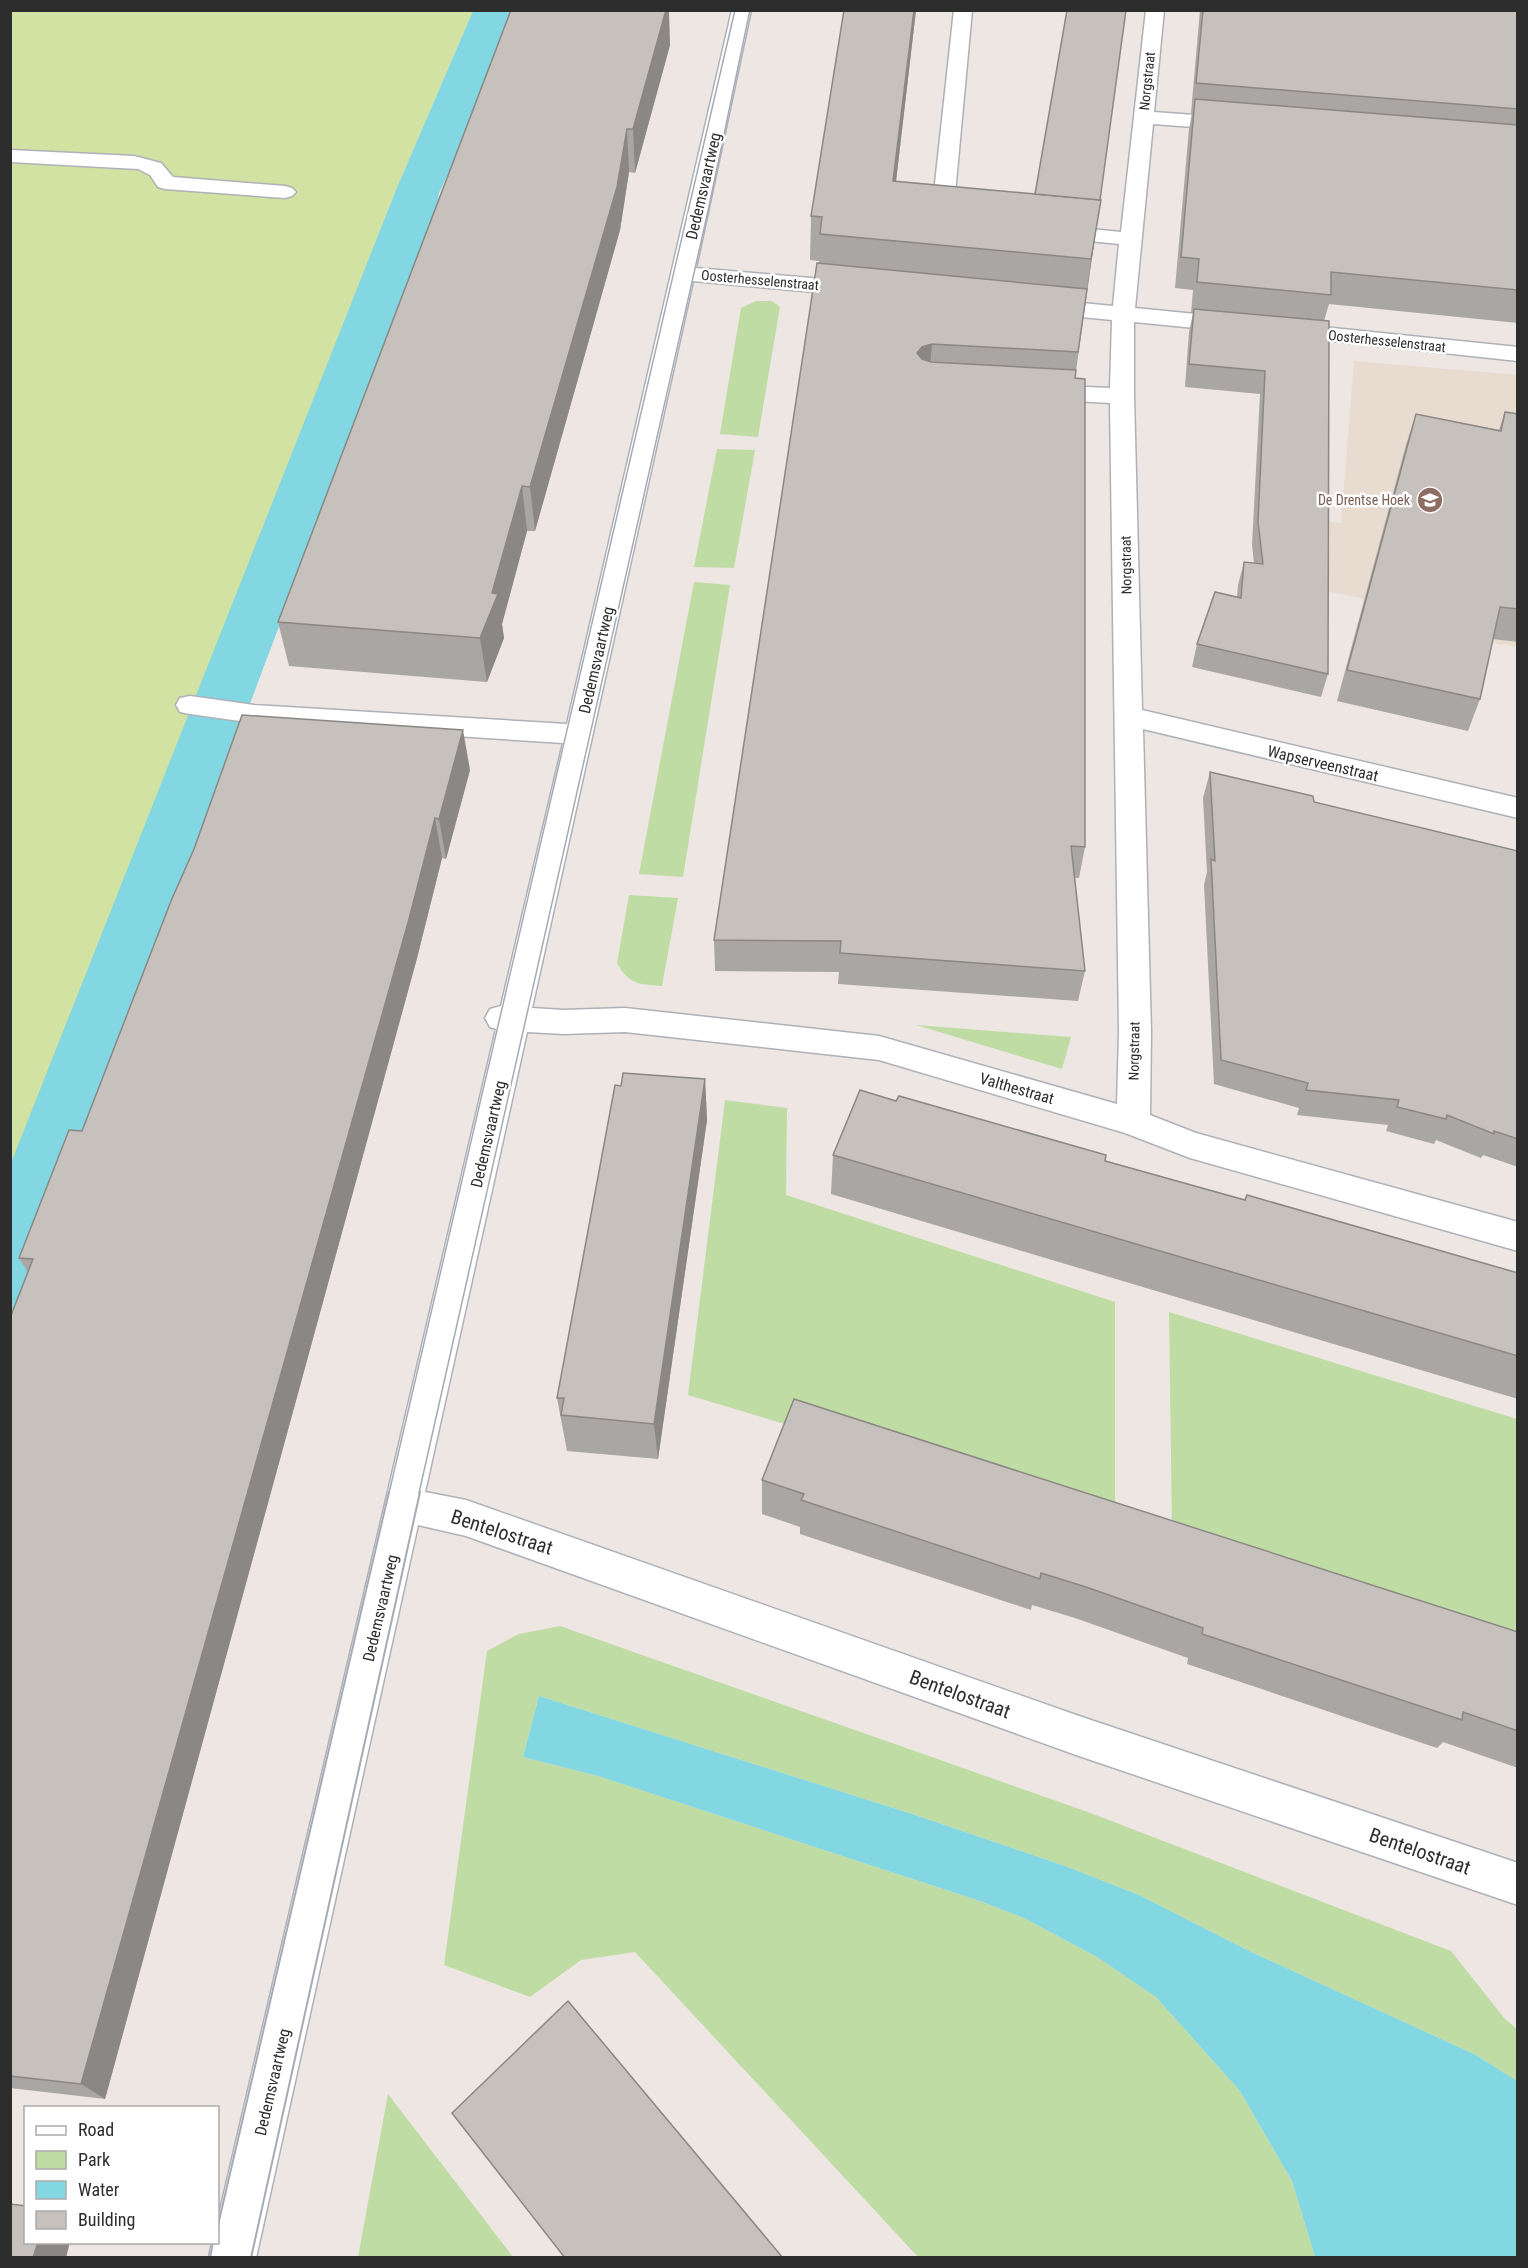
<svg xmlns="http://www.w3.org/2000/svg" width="1528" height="2268" viewBox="0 0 1528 2268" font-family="'Roboto Condensed',sans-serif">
  <rect width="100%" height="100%" fill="#ede6e2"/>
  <path fill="#e8dcd1" d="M 1354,361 L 1517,375 L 1517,647 L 1468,639 L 1470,621 L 1307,587 L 1315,520 L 1341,523 Z"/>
  <g fill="#c0dca5">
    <path d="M 756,301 L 772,301 L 780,307 L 758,437 L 720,434 L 741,308 Z"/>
    <path d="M 717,449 L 755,450 L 734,568 L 694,567 Z"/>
    <path d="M 694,582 L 730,585 L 683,877 L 639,874 Z"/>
    <path d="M 629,895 L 678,898 L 662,986 C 639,984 629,985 617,963 Z"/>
    <path d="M 916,1025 L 1071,1037 L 1062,1069 Z"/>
    <path d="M 725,1100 L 787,1108 L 786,1195 L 1115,1302 L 1115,1523 L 688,1395 Z"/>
    <path d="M 1169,1312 L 1517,1419 L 1517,1645 L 1172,1528 Z"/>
    <path d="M 560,1626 L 1085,1811 L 1451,1951 L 1505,2019 L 1517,2029 L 1517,2081 L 1476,2055 L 1247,1950 L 1139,1895 L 1065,1866 L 912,1814 L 539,1696 L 523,1757 L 598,1776 L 980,1901 L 1026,1919 L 1097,1957 L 1156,1997 L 1240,2091 L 1292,2181 L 1315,2257 L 918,2257 L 635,1952 L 581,1960 L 530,1997 L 444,1965 L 487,1651 L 519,1634 Z"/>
    <path d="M 388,2094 L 513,2257 L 358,2257 Z"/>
  </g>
  <path fill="#d1e2a2" d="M 11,11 L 473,11 L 396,190 L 11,1170 Z"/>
  <g fill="#82d7e2">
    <path d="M 473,11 L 524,11 L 439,193 L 437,207 L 124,1038 L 11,1348 L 11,1163 L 396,190 Z"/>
    <path d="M 539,1696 L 912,1814 L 1065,1866 L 1139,1895 L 1247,1950 L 1476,2055 L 1517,2081 L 1517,2257 L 1315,2257 L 1292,2181 L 1240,2091 L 1156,1997 L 1097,1957 L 1026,1919 L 980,1901 L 598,1776 L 523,1757 Z"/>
  </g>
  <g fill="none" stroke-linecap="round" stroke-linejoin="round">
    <g stroke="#aeb1b8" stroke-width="3">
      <g id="minor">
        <path d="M 732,10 L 751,10 L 696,268 L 857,282 L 865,284 L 868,289 L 865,294 L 857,296 L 693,281 L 532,1008 L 564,1010 L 625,1008 L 879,1036 L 1117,1104 L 1119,1032 L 1110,403 L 1040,399 L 1032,397 L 1028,392 L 1032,387 L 1040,385 L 1110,388 L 1112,320 L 1040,313 L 1032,311 L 1029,306 L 1032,301 L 1040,299 L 1113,306 L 1119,244 L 1051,237 L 1043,236 L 1040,231 L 1043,226 L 1051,225 L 1121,232 L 1146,10 L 1164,10 L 1154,112 L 1235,118 L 1242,120 L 1245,124 L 1242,128 L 1235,130 L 1153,124 L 1135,308 L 1236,318 L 1244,320 L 1247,325 L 1244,330 L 1236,332 L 1134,322 L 1134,396 L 1142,710 L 1518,798 L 1518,818 L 1143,729 L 1151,1032 L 1150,1115 L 1196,1133 L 1518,1222 L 1518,1251 L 1190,1158 L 1125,1133 L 879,1060 L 625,1032 L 564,1034 L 527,1032 L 425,1492 L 466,1500 L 1079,1716 L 1518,1863 L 1518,1905 L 1079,1756 L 466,1536 L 418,1525 L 256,2258 L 209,2258 L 212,2242 L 218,2242 L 218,2219 L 496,1029 L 490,1027 L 485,1018 L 490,1009 L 501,1006 L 563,743 L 254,723 L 190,714 L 180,712 L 176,705 L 180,698 L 190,696 L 254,705 L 567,724 Z"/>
        <path d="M 954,10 L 972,10 L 953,215 L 960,216 L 963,221 L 960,226 L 952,227 L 934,225 L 931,220 Z"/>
        <path d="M 10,150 L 134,156 L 161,163 L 173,177 L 285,186 L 292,188 L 296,192 L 292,196 L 285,198 L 165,189 L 158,187 L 150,175 L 138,169 L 10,162 Z"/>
        <path d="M 1284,323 L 1518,347 L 1518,361 L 1276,335 L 1273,330 L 1276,325 Z"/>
      </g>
    </g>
    <use href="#minor" fill="#fff" fill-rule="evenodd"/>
    <g stroke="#a5aab5" stroke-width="1.5">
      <path d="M 389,1493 L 735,10"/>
      <path d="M 419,1493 L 708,211 L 750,10"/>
    </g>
    <g stroke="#a5aab5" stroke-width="2">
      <path d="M 218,2225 L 389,1492"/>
      <path d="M 210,2258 L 213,2242"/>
      <path d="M 251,2258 L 420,1492"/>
    </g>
  </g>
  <g fill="#aaa6a3">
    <path d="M 844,10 L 916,10 L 896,181 L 1094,244 L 1075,378 L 1085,847 L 1079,878 L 1075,878 L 1085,971 L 1078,1001 L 838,984 L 839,972 L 715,971 L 714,940 L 819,263 L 819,261 L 810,260 L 811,216 Z"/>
    <path d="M 1200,10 L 1518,10 L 1518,323 L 1329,304 L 1324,321 L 1328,674 L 1321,697 L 1192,667 L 1197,644 L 1237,597 L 1238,585 L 1244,562 L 1254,563 L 1252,545 L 1260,394 L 1185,387 L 1189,332 L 1193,313 L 1191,313 L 1193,290 L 1175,288 L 1189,129 L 1192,113 L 1191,113 Z"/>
    <path d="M 670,45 L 635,173 L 629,172 L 620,230 L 535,531 L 527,531 L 502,624 L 504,638 L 487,682 L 289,666 L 278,622 Z"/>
    <path d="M 1505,412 L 1518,414 L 1518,642 L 1493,639 L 1480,699 L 1468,731 L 1337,701 L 1406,445 L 1416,414 L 1499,430 Z"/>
    <path d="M 470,770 L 446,859 L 442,858 L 417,958 L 105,2099 L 10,2088 L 10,1318 L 28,1272 L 19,1258 L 82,1131 Z"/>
    <path d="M 1210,772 L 1314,802 L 1518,851 L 1518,1167 L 1483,1155 L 1481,1158 L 1436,1140 L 1434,1144 L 1386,1131 L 1388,1125 L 1297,1115 L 1299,1108 L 1214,1084 L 1204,885 L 1207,872 L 1203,798 Z"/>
    <path d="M 705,1079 L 707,1120 L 658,1459 L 567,1451 L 557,1398 L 621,1086 Z"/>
    <path d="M 896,1101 L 1245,1200 L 1518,1273 L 1518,1399 L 831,1194 L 833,1155 Z"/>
    <path d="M 762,1480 L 1518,1632 L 1518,1768 L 1443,1742 L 1437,1748 L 1187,1664 L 1188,1658 L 1075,1618 L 1032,1605 L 1031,1610 L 800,1534 L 800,1527 L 762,1514 Z"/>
  </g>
  <g fill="#8b8784">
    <path d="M 666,10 L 669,10 L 670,45 L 635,173 L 633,129 Z"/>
    <path d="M 914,10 L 916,10 L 891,224 L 893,181 Z"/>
    <path d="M 627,129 L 629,172 L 620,230 L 535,531 L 530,487 Z"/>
    <path d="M 1101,200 L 1094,244 L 1085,303 L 1091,259 Z"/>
    <path d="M 932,344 L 929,376 L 917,353 L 922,347 Z"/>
    <path d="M 522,486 L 527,531 L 502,624 L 504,638 L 487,682 L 480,638 Z"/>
    <path d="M 463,730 L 470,770 L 446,859 L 439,819 Z"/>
    <path d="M 435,818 L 442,858 L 417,958 L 105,2099 L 81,2084 Z"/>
    <path d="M 705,1079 L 707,1120 L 658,1459 L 654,1424 Z"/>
    <path d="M 38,2242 L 70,2242 L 66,2258 L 33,2258 Z"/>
  </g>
  <g fill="#c6c1bd" stroke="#8b8784" stroke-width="1.5">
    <path d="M 511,10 L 666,10 L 633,129 L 627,129 L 617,187 L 530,487 L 522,486 L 492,593 L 498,594 L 480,638 L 278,622 Z"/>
    <path d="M 844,10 L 914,10 L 893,181 L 1101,200 L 1091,259 L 820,234 L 822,217 L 811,216 Z"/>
    <path d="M 1067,10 L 1126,10 L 1100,200 L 1035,194 Z"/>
    <path d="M 1203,10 L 1518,10 L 1518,109 L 1196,83 Z"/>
    <path d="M 1195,99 L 1518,125 L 1518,290 L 1331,272 L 1331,295 L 1197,282 L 1199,259 L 1181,257 Z"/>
    <path d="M 817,263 L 1087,289 L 1078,352 L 932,344 L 922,347 L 917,353 L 922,359 L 931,362 L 1076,370 L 1075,378 L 1085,379 L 1085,847 L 1071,846 L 1085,971 L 840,953 L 841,941 L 714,940 Z"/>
    <path d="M 1194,309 L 1329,321 L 1328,674 L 1197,644 L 1215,592 L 1241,598 L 1244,562 L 1263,564 L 1258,522 L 1265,371 L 1189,364 Z"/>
    <path d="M 1505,412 L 1518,414 L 1518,609 L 1500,607 L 1480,699 L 1347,670 L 1416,414 L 1501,431 Z"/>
    <path d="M 242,715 L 463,730 L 439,819 L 435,818 L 409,919 L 81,2084 L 10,2076 L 10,1318 L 33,1259 L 19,1258 L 69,1130 L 82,1131 L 171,901 L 194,849 Z"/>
    <path d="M 1210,772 L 1313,796 L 1314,802 L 1518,851 L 1518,1139 L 1494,1131 L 1494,1134 L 1447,1115 L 1446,1119 L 1397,1107 L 1399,1100 L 1306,1090 L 1308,1083 L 1221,1060 L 1211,859 L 1215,861 Z"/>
    <path d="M 623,1073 L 705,1079 L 654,1424 L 561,1415 L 564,1398 L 557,1398 L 615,1085 L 621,1086 Z"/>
    <path d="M 860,1090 L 896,1101 L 899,1096 L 1106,1155 L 1105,1161 L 1245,1200 L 1247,1195 L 1518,1273 L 1518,1356 L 833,1155 Z"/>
    <path d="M 794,1399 L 1518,1632 L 1518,1731 L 1463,1712 L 1462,1720 L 1202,1634 L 1203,1628 L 1086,1587 L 1041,1573 L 1040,1579 L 801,1500 L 804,1494 L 762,1480 Z"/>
    <path d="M 568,2001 L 783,2258 L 565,2258 L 452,2113 Z"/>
    <path d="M 10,2204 L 26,2206 L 26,2242 L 38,2242 L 33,2258 L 10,2258 Z"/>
  </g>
  <defs>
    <g id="school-disc" transform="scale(1.35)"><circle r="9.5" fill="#8d6e63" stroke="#fff"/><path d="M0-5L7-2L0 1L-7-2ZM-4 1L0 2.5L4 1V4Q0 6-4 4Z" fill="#fff"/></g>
  </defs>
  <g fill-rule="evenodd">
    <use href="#school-disc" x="1430" y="500"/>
  </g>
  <g text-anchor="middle" stroke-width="5" stroke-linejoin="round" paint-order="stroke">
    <g font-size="14" fill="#2d2d2d" stroke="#fff">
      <text transform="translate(1147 81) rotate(-84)" y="5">Norgstraat</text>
      <text transform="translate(760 280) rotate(5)" y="5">Oosterhesselenstraat</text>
      <text transform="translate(1387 341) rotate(6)" y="5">Oosterhesselenstraat</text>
      <text transform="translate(1126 565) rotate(-91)" y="5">Norgstraat</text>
      <text transform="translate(1134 1051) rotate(-89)" y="5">Norgstraat</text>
    </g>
    <g font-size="14" fill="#785e54" stroke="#fff" text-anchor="end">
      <text x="1410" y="505">De Drentse Hoek</text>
    </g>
    <g font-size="16" fill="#2d2d2d" stroke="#fff">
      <text transform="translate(703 186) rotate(-77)" y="6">Dedemsvaartweg</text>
      <text transform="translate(596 660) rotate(-77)" y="6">Dedemsvaartweg</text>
      <text transform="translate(1323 763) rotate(13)" y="6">Wapserveenstraat</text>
      <text transform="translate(1017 1088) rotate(16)" y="6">Valthestraat</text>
      <text transform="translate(488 1134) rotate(-77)" y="6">Dedemsvaartweg</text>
      <text transform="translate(380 1608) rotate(-77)" y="6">Dedemsvaartweg</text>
      <text transform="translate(272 2082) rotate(-77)" y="6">Dedemsvaartweg</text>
    </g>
    <g font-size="20" fill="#2d2d2d" stroke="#fff">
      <text transform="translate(502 1532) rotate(18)" y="7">Bentelostraat</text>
      <text transform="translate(960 1694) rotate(20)" y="7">Bentelostraat</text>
      <text transform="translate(1420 1851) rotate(19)" y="7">Bentelostraat</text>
    </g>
  </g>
  <rect width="1528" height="2268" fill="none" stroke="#2d2d2d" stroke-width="24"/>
  <rect x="24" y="2106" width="195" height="138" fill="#ffffff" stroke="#ababab" stroke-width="1.5"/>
  <rect x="36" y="2126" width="30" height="9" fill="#ffffff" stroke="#ababab" stroke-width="1.5"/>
  <text x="78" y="2136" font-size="18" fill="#2d2d2d">Road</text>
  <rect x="36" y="2151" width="30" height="18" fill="#c0dca5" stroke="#ababab" stroke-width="1.5"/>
  <text x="78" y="2166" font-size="18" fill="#2d2d2d">Park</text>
  <rect x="36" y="2181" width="30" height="18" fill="#82d7e2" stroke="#ababab" stroke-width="1.5"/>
  <text x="78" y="2196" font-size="18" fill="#2d2d2d">Water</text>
  <rect x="36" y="2211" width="30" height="18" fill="#c6c1bd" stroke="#ababab" stroke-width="1.5"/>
  <text x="78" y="2226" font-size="18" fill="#2d2d2d">Building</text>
</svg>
